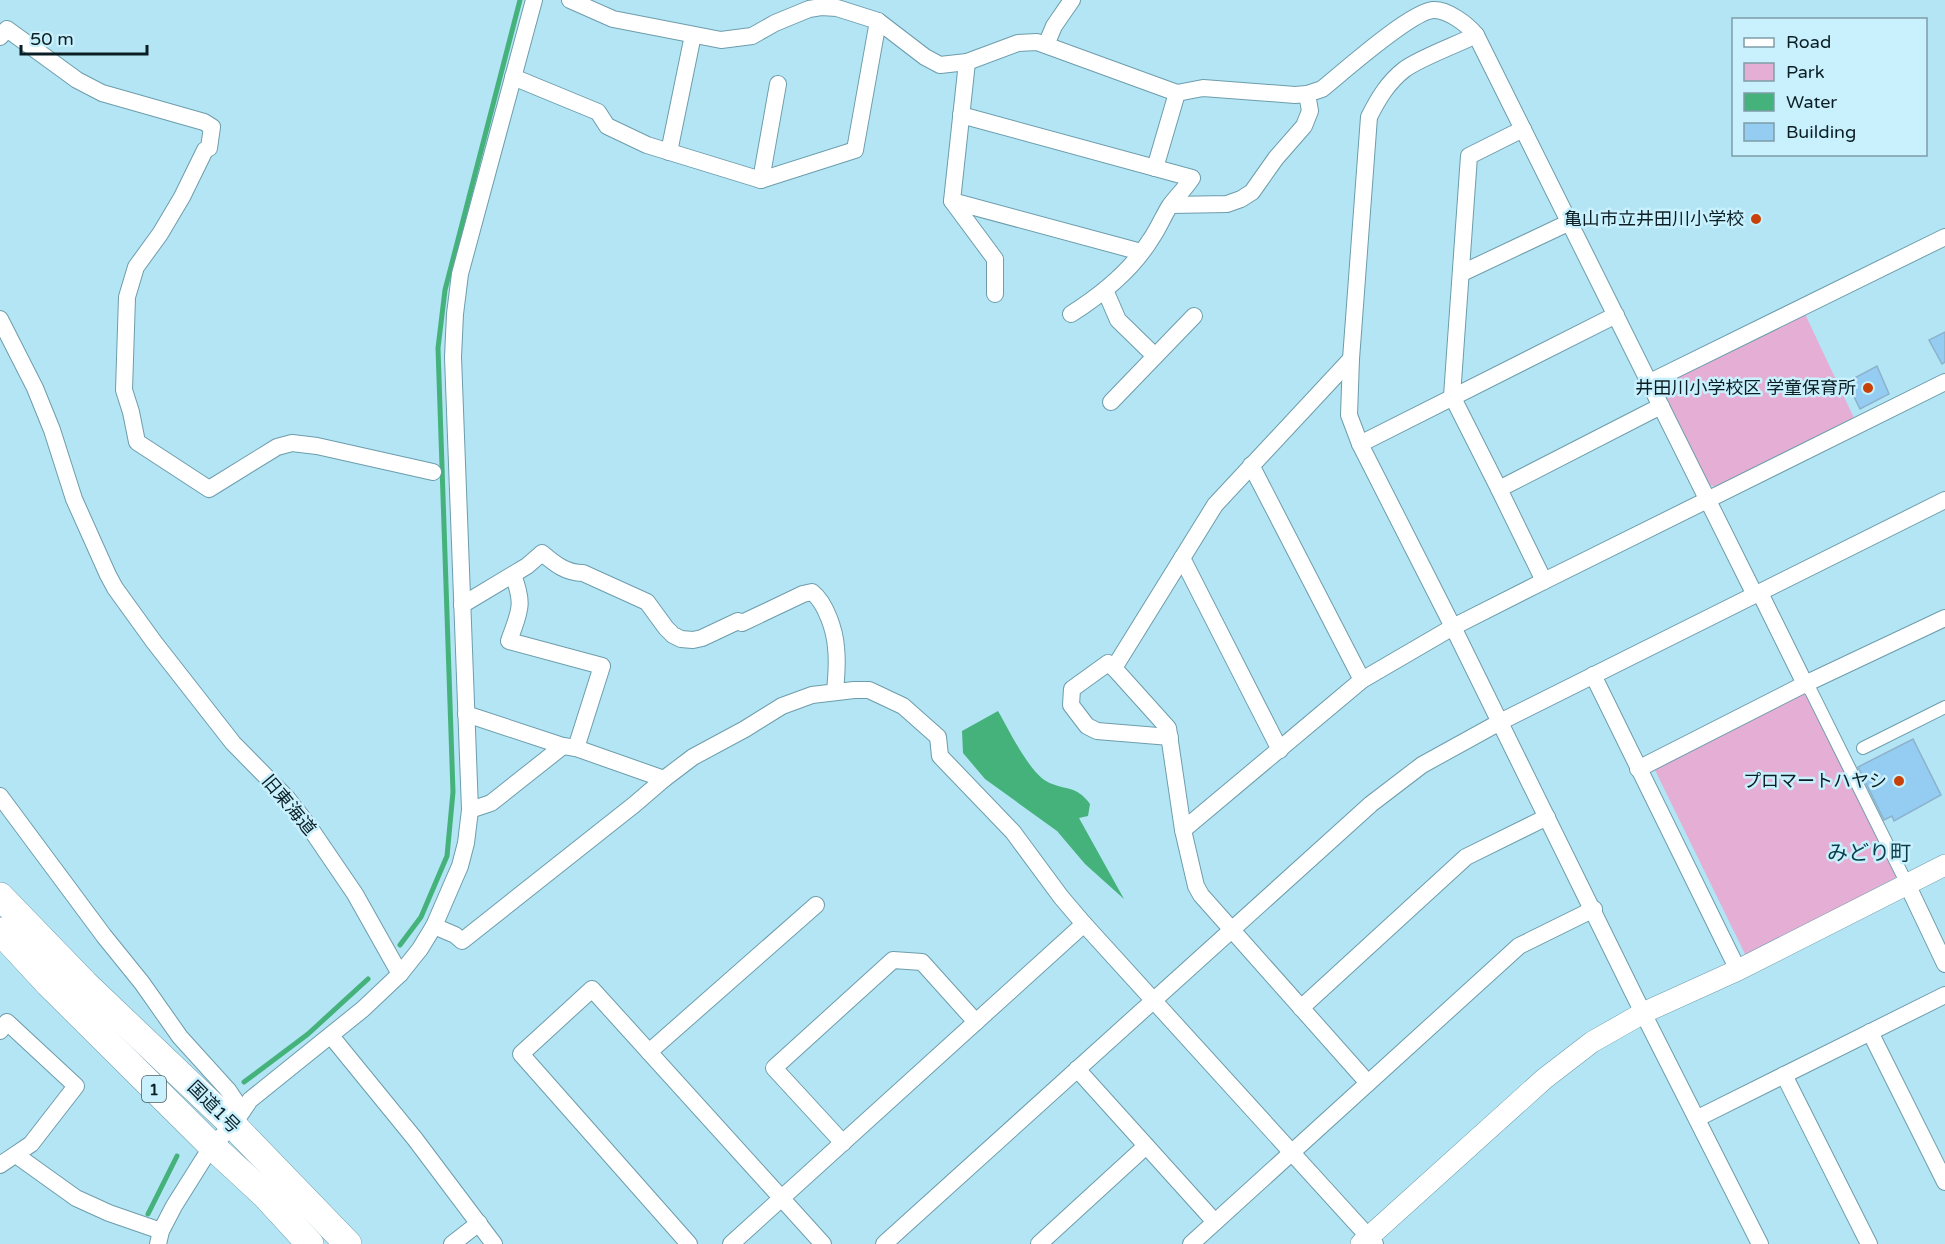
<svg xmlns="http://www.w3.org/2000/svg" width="1945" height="1244" viewBox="0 0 1945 1244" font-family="'Varela Round','Noto Sans JP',sans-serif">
  <rect width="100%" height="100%" fill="#b3e5f4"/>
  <g fill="#e5aed4">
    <path d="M 1805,314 L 1854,418 L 1716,487 L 1709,485 L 1662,391 L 1664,383 Z"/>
    <path d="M 1805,693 L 1899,876 L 1746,956 L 1653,766 Z"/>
  </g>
  <path fill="#45b27b" d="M 998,711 C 1009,730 1028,770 1046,781 C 1063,791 1076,784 1090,804 L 1088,816 L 1079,818 L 1124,899 L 1085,864 L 1057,831 L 985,779 L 963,753 L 962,731 Z"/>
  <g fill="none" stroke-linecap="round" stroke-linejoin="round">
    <g stroke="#45b27b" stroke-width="5">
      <path d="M 400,945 L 421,917 L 447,856 L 453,792 L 438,348 L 445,290 L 520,0"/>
      <path d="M 244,1082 L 308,1034 L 368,979"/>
      <path d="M 148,1214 L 177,1156"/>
    </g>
  </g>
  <g fill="#95ccf1" stroke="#8cb2cc" stroke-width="1.5">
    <path d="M 1945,332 L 1945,362 L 1942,364 L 1929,340 Z"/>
    <path d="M 1877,366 L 1889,394 L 1860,409 L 1847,382 Z"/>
    <path d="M 1913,739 L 1941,795 L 1894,821 L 1892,816 L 1884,820 L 1858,767 Z"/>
  </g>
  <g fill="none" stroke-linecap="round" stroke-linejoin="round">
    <g stroke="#6d9dac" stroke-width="14">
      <g id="pedestrian">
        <path d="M 1805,684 L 1811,691 L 1907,884"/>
        <path d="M 1863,748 L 1945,707"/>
      </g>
    </g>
    <g stroke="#6d9dac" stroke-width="18">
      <g id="minor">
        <path d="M 570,0 L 613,19 L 721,40 L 752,36 L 775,23 L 809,9 L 821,7 L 837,8 L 878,21 L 925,57 L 940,65 L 967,62 L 1018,43 L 1037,42 L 1177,93 L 1203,88 L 1295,95 L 1307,94 L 1322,89 C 1343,72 1410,12 1433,10 C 1447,9 1467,24 1476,35 L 1755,595"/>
        <path d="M 1476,35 C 1456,45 1422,57 1405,69 C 1388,82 1378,99 1369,117 L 1351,359 L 1349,415 L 1360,444 L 1453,627 L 1643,1013 L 1760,1244"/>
        <path d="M 0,37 L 7,29 L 77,80 L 102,93 L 204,122 L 212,127 L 209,148 L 205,150 L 182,197 L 160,234 L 136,267 L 127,297 L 124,390 L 131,412 L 137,442 L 209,489 L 277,447 L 292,443 L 317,446 L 433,472"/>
        <path d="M 1046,45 L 1054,26 L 1072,0"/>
        <path d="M 967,62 L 952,201 L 995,259 L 995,294"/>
        <path d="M 513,77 L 598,112 L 607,126 L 647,145 L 761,180 L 855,150 L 878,21"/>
        <path d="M 961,115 L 1192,178 C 1185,189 1176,197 1169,207 C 1163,217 1158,229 1151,239 C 1132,270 1101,295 1071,314"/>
        <path d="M 669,152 L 693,35"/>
        <path d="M 1155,168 L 1177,93"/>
        <path d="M 761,180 L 778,84"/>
        <path d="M 952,201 L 1141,252"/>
        <path d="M 1171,205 L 1227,204 L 1241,199 L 1252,192 L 1276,158 L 1304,126 L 1310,111 L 1307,94"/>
        <path d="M 1462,273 L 1570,222"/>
        <path d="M 1105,290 L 1118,320 L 1155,356"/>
        <path d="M 0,319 L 35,388 L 52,430 L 74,499 L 108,575 L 115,588 L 154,642 L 233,743 L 287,798 L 308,825 L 355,894 L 400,974"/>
        <path d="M 1351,359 L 1215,505 L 1114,668 L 1168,728 L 1183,830 L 1196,886 L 1201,895 L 1368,1083"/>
        <path d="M 1650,382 L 1945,237"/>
        <path d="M 1111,402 L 1194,316"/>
        <path d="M 1360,444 L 1616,315"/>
        <path d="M 1251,465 L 1362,680"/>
        <path d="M 1499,489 L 1452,396 L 1469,156 L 1523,129"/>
        <path d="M 1182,558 L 1280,750"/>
        <path d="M 513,575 C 525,606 519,612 509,641 L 602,666 L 576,748"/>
        <path d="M 1544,581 L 1499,489 L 1661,406"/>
        <path d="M 1760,593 L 1805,684"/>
        <path d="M 462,605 L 527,566 L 542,553 C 555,564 566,573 583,573 L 647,602 L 666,628 L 673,635 L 681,639 L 693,640 L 702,638 L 738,621 L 742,623 L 803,594 L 812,592 C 826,603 835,631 836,648 C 838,662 836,678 835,692"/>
        <path d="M 1114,668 L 1108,663 L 1072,689 L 1071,705 L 1087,726 L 1097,731 L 1170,737"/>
        <path d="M 1593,675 L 1738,970"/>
        <path d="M 466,714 L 563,746 L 576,748 L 664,779 L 693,757 L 745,729 L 782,706 L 812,695 L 854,690 L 869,690 L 903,706 L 938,737 L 940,756 L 1013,832 L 1061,897 L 1084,924 L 1375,1244"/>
        <path d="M 1638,769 L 1805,684 L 1945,618"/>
        <path d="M 0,796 L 104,936 L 142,983 L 180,1037 L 228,1090 L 242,1111"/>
        <path d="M 470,810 L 491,803 L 563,746"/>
        <path d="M 1183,830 L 1362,680 L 1453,627 L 1544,581 L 1945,382"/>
        <path d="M 1907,884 L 1945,964"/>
        <path d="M 434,926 L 455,935 L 462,941 L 635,804 L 664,779"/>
        <path d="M 1301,1008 L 1466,857 L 1547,817"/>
        <path d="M 0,1031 L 7,1022 L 76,1086 L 31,1144 L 0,1165"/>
        <path d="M 1870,1032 L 1945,1182"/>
        <path d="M 331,1036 L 415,1139 L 494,1244"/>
        <path d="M 649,1052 L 816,905"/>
        <path d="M 1077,1069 L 1215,1222"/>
        <path d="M 1784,1075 L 1869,1244"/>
        <path d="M 1698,1118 L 1945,995"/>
        <path d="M 843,1143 L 774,1068 L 893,960 L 922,962 L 976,1022"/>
        <path d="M 16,1155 L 76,1198 L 109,1213 L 161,1231"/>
        <path d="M 158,1244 L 161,1231 L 174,1206 L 201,1163 L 212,1146 L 233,1125 L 250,1100 L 363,1009 L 400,974 L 420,949 L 434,926 L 460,866 L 466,843 L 470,810 L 453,357 L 455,314 L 460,274 L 534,0"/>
        <path d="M 452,1244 L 479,1223"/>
        <path d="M 689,1244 L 521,1054 L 592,989 L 823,1244"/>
        <path d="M 731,1244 L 1084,924"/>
        <path d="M 884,1244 L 1371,804 L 1422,765 L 1500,722 L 1945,500"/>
        <path d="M 1039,1244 L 1146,1146"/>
        <path d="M 1191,1244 L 1519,946 L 1594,909"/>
      </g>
    </g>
    <g stroke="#6d9dac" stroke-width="22">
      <path id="tertiary" d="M 1361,1244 L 1544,1079 L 1592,1042 L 1643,1013 L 1738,970 L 1945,865"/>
    </g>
    <g stroke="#6d9dac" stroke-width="28">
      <g id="trunk">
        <path d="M 0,896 L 85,984 L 233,1125 L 348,1244"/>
        <path d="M 0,931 L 49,984 L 212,1146 L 265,1195 L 310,1244"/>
      </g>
    </g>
    <use href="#pedestrian" stroke="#fff" stroke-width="12"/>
    <use href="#minor" stroke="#fff" stroke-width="16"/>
    <use href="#tertiary" stroke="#fff" stroke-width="21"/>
    <use href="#trunk" stroke="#fff" stroke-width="27"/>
  </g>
  <g fill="#c74108" stroke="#c9f1fd" stroke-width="2">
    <circle cx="1756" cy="219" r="6"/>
    <circle cx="1868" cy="388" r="6"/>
    <circle cx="1899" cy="781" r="6"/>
  </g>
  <g text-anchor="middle" stroke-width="5" stroke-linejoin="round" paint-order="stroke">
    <rect fill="#c9f1fd" stroke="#445d65" stroke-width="1.5" x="142" y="1076" width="24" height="26" rx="4.5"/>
    <g font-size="16" font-weight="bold" fill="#0b1e24">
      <text x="154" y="1095">1</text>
    </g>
    <g font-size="18" fill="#0b1e24" stroke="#c9f1fd" text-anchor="end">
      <text x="1744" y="225">亀山市立井田川小学校</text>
      <text x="1856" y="394">井田川小学校区 学童保育所</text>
      <text x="1887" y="787">プロマートハヤシ</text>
    </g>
    <g font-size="18" fill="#0b1e24" stroke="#c9f1fd">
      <text transform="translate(289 805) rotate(50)" y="6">旧東海道</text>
      <text transform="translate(214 1107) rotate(45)" y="6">国道1号</text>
    </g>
    <g font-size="21" fill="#093d4a" stroke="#c9f1fd">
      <text x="1869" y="860">みどり町</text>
    </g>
  </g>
  <rect x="1732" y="18" width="195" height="138" fill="#c9f1fd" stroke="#7d9da6" stroke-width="1.5"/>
  <rect x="1744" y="38" width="30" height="9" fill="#ffffff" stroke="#7d9da6" stroke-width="1.5"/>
  <text x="1786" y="48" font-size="18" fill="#0b1e24">Road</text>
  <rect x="1744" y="63" width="30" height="18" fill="#e5aed4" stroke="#7d9da6" stroke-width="1.5"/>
  <text x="1786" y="78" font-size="18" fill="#0b1e24">Park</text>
  <rect x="1744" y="93" width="30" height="18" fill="#45b27b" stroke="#7d9da6" stroke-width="1.5"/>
  <text x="1786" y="108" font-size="18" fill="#0b1e24">Water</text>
  <rect x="1744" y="123" width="30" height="18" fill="#95ccf1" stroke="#7d9da6" stroke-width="1.5"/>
  <text x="1786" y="138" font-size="18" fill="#0b1e24">Building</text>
  <path d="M21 45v9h126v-9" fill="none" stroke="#0b1e24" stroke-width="3"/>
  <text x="30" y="45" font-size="18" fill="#0b1e24" stroke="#c9f1fd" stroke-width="4.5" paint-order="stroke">50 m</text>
</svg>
